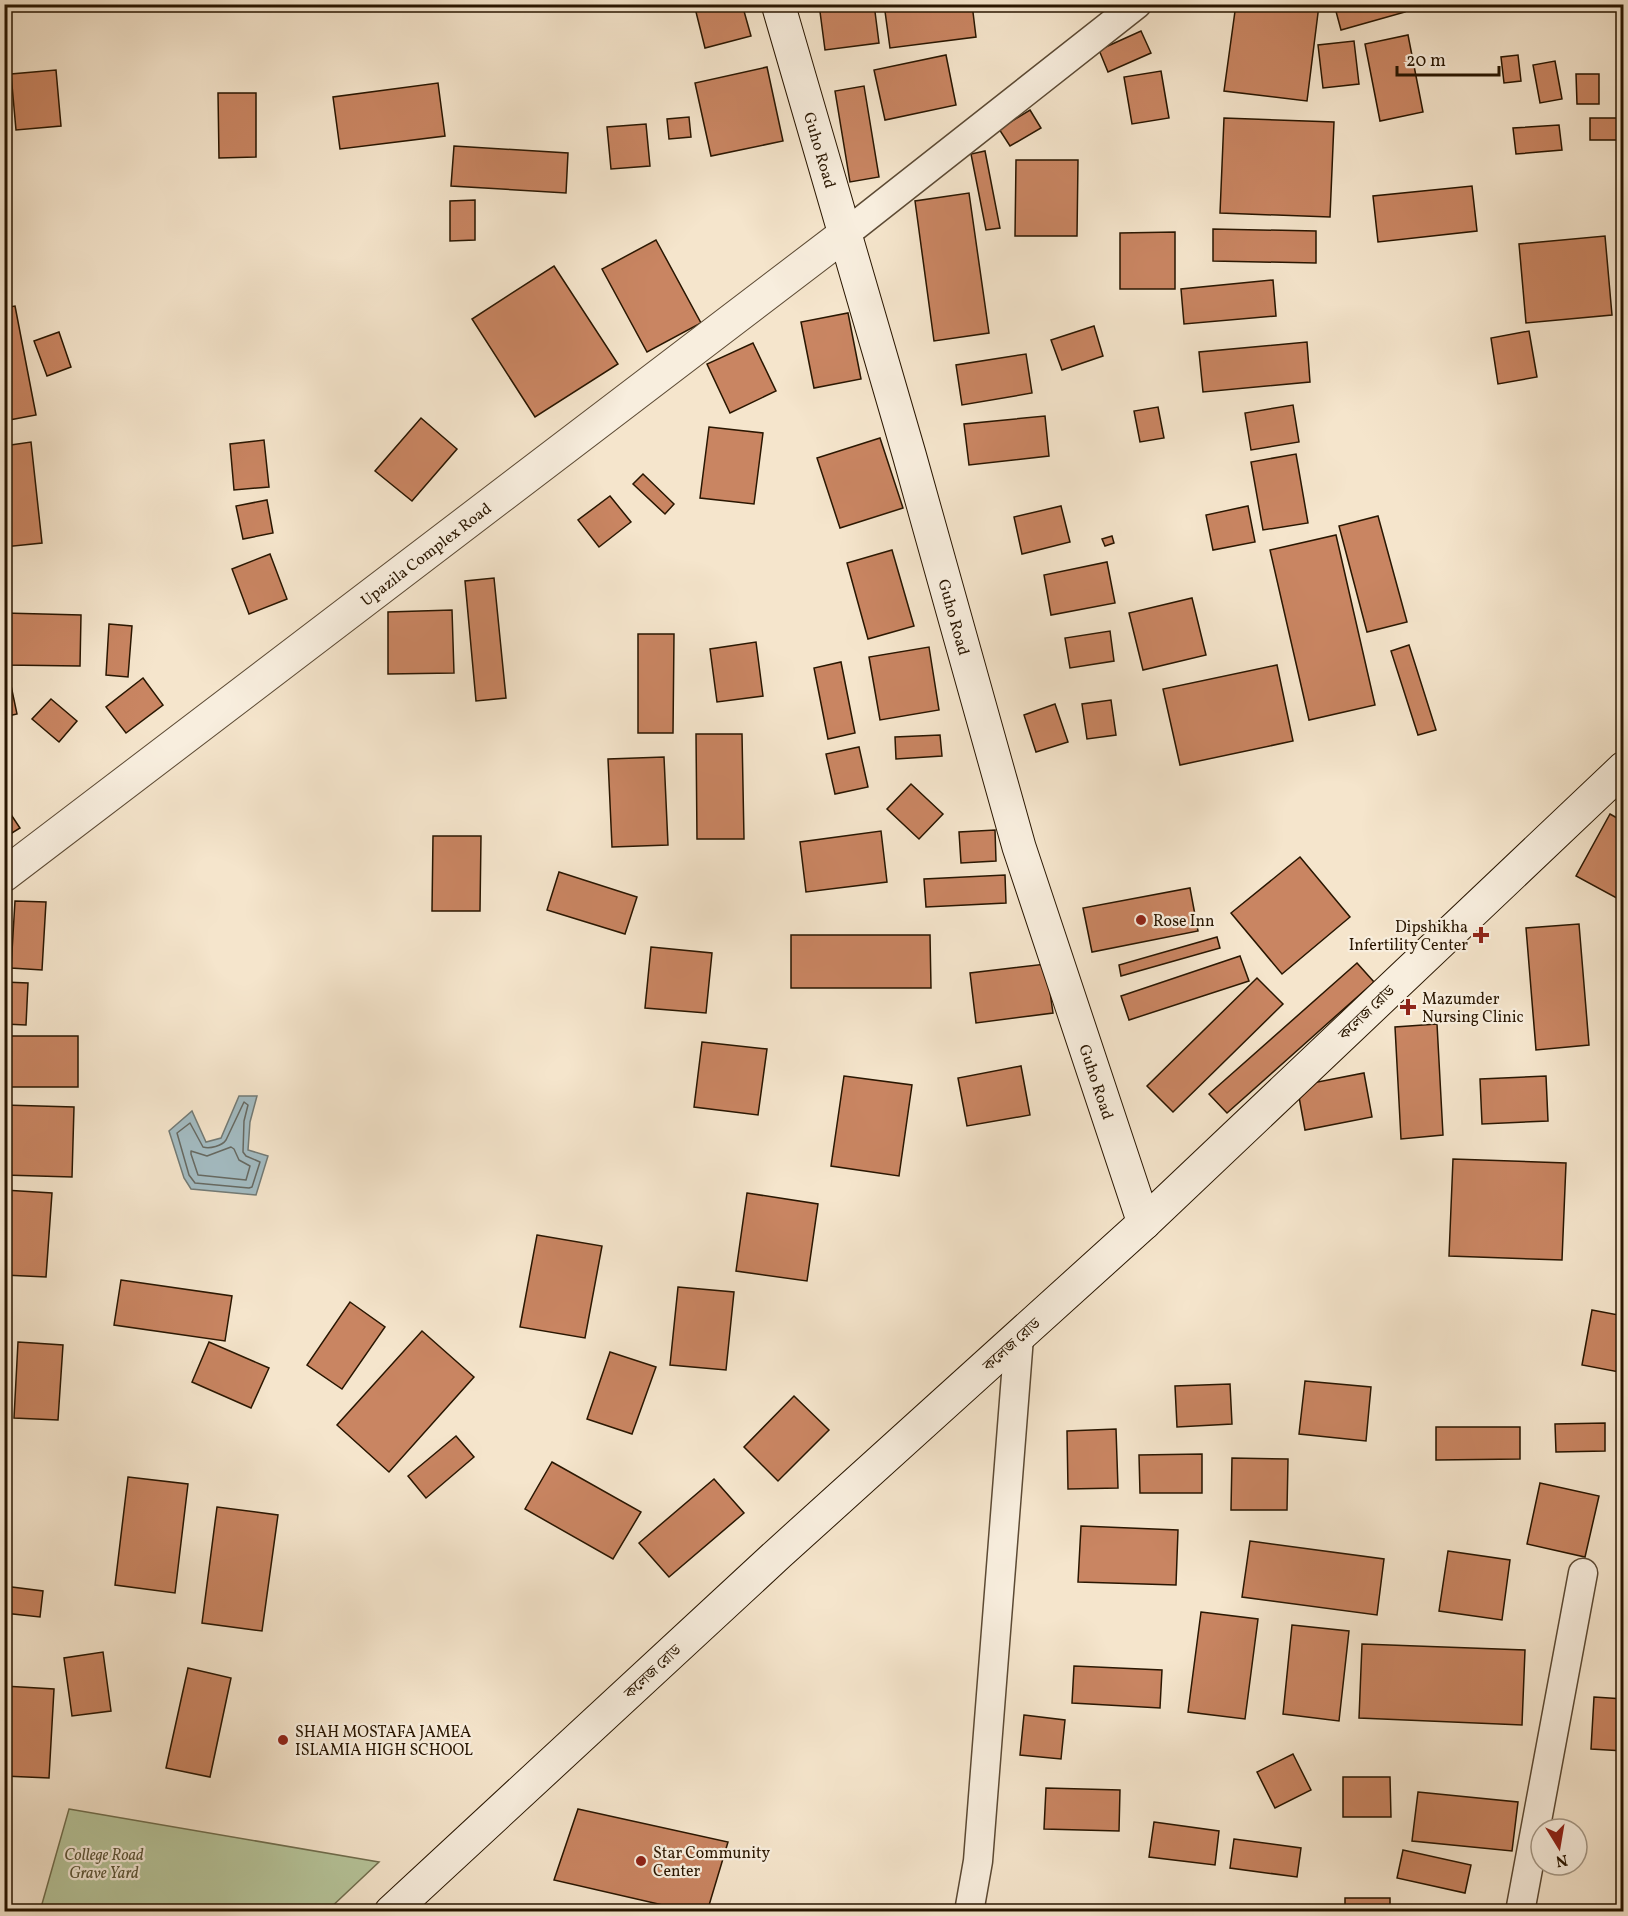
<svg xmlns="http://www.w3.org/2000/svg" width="1628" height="1916" viewBox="0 0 1628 1916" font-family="Vollkorn,'Noto Serif Bengali',serif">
  <rect width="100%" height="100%" fill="#f5e5cc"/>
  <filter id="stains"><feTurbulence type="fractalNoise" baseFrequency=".00333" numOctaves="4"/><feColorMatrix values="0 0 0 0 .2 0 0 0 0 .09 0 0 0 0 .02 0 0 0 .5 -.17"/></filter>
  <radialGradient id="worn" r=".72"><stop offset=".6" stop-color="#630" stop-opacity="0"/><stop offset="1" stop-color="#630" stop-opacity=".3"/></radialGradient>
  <path fill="#b7c69c" stroke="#706e4e" stroke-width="1.5" d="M 69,1809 L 379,1862 L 327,1911 L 40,1911 Z"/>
  <path fill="#a3bcc3" stroke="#727a75" stroke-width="1.5" d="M 239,1096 L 257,1096 L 250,1122 L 248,1150 L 268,1156 L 256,1195 L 191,1189 L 184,1178 L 169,1131 L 192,1111 L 206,1142 L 221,1138 Z"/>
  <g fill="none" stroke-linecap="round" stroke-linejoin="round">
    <g stroke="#666962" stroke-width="1.5">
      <path d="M 244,1102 L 248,1105 L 244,1121 L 243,1152 L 246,1156 L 260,1162 L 252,1187 L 249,1188 L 195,1183 L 189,1175 L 177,1133 L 190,1123 L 203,1147 C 210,1149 222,1146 226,1140 Z"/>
      <path d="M 231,1147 L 234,1149 L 239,1160 L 250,1166 L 246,1180 L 198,1175 L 191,1154 L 191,1151 L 207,1156 Z"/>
    </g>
  </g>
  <g fill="#c98562" stroke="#291601" stroke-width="1.5">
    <path d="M 694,4 L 742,4 L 751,36 L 705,48 Z"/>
    <path d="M 819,4 L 874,4 L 879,43 L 825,50 Z"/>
    <path d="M 884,4 L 972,4 L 976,37 L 890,48 Z"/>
    <path d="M 1066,4 L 1096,4 L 1067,11 Z"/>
    <path d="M 1236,4 L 1319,5 L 1307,101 L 1224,91 Z"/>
    <path d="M 1334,4 L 1403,4 L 1405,12 L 1341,30 Z"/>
    <path d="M 1141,31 L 1151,53 L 1108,72 L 1099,50 Z"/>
    <path d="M 1408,35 L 1423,112 L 1380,121 L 1365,44 Z"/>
    <path d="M 1354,41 L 1359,84 L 1323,88 L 1318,45 Z"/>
    <path d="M 946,55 L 956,105 L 885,120 L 874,70 Z"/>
    <path d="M 1518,55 L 1521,81 L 1504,83 L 1501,57 Z"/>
    <path d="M 1555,61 L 1562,99 L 1540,103 L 1533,65 Z"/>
    <path d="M 767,67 L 783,141 L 711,156 L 695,83 Z"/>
    <path d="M 56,70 L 61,126 L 16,130 L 11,74 Z"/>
    <path d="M 1161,71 L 1169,118 L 1132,124 L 1124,77 Z"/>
    <path d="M 1576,74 L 1599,74 L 1599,104 L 1577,104 Z"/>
    <path d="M 438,83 L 445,136 L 340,149 L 333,97 Z"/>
    <path d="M 864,86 L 879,177 L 850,182 L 835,91 Z"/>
    <path d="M 218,93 L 256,93 L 256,157 L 219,158 Z"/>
    <path d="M 1030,110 L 1041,128 L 1010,146 L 999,129 Z"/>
    <path d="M 689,117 L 691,137 L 669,139 L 667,119 Z"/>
    <path d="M 1224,118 L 1334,122 L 1330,217 L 1220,213 Z"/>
    <rect x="1590" y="118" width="34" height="22"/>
    <path d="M 646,124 L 650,166 L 611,169 L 607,127 Z"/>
    <path d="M 1559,125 L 1562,150 L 1516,154 L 1513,128 Z"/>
    <path d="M 454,146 L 568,153 L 566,193 L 451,186 Z"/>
    <path d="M 985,151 L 1000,228 L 986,230 L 971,154 Z"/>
    <path d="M 1016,160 L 1078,160 L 1077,236 L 1015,236 Z"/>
    <path d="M 1624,164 L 1624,181 L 1619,166 Z"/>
    <path d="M 1472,186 L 1477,231 L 1378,242 L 1373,196 Z"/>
    <path d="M 969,193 L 989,333 L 934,341 L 915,201 Z"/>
    <path d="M 475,200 L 475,240 L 450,241 L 450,201 Z"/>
    <path d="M 1213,229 L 1316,231 L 1316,263 L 1213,261 Z"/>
    <path d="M 1175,232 L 1175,289 L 1120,289 L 1120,233 Z"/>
    <path d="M 1605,236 L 1612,315 L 1526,323 L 1519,244 Z"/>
    <path d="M 656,240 L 701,323 L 647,352 L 602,269 Z"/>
    <path d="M 554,266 L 618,364 L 535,417 L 472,319 Z"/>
    <path d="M 1273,280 L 1276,316 L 1184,324 L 1181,289 Z"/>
    <path d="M 15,306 L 36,415 L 4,421 L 4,308 Z"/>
    <path d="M 848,313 L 861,379 L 814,388 L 801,322 Z"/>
    <path d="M 1094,326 L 1103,356 L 1062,370 L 1051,340 Z"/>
    <path d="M 1529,331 L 1537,377 L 1498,384 L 1491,338 Z"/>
    <path d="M 59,332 L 71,367 L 47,376 L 34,341 Z"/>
    <path d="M 1307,342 L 1310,382 L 1203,392 L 1199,352 Z"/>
    <path d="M 753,343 L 776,391 L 730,413 L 707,364 Z"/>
    <path d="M 1026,354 L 1032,393 L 962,405 L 956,365 Z"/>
    <path d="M 1293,405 L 1299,442 L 1251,450 L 1245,413 Z"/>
    <path d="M 1158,407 L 1164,438 L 1140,442 L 1134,411 Z"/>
    <path d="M 1045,416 L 1049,456 L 969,465 L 964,424 Z"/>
    <path d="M 421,418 L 457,449 L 412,501 L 375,471 Z"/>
    <path d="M 709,427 L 763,433 L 754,504 L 700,498 Z"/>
    <path d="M 880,438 L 903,508 L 840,528 L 817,458 Z"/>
    <path d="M 264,440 L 269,487 L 234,490 L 230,444 Z"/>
    <path d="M 31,442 L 42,543 L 4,547 L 4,446 Z"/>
    <path d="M 1296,454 L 1308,523 L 1263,530 L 1251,462 Z"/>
    <path d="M 643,474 L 674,504 L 665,514 L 633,484 Z"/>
    <path d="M 610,496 L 631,522 L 599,547 L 578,520 Z"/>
    <path d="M 267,500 L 273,533 L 243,539 L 236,506 Z"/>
    <path d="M 1061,506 L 1070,542 L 1022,554 L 1014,517 Z"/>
    <path d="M 1248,506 L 1255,542 L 1213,550 L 1206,515 Z"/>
    <path d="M 1378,516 L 1407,622 L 1367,632 L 1339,526 Z"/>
    <path d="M 1336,535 L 1375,705 L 1309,720 L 1270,550 Z"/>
    <path d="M 1112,536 L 1114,543 L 1105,546 L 1102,539 Z"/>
    <path d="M 892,550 L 914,626 L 868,639 L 847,563 Z"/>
    <path d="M 270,554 L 287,599 L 249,614 L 232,569 Z"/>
    <path d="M 1107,562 L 1115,603 L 1051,615 L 1044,575 Z"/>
    <path d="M 494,578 L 506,698 L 476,701 L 465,581 Z"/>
    <path d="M 1192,598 L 1206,655 L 1143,670 L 1129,613 Z"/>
    <path d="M 452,610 L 454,673 L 388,674 L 388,612 Z"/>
    <path d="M 4,613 L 81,615 L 80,666 L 4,665 Z"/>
    <path d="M 109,624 L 132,626 L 128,677 L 106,675 Z"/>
    <path d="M 1110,631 L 1114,661 L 1070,668 L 1065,638 Z"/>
    <path d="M 638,634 L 674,634 L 673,733 L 638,733 Z"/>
    <path d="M 756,642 L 763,696 L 717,702 L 710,649 Z"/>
    <path d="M 1409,645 L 1436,730 L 1418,735 L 1391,651 Z"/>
    <path d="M 929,647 L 939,710 L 880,720 L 869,657 Z"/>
    <path d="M 841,662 L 855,733 L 828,739 L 814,668 Z"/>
    <path d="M 1277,665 L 1293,741 L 1180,765 L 1163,689 Z"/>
    <path d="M 4,676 L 9,676 L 17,714 L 4,717 Z"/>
    <path d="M 143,678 L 163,705 L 126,733 L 106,707 Z"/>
    <path d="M 51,699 L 77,721 L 59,742 L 32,719 Z"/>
    <path d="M 1111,700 L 1116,735 L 1087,739 L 1082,704 Z"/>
    <path d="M 1055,704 L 1068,742 L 1036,752 L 1024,715 Z"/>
    <path d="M 696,734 L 742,734 L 744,839 L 697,839 Z"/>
    <path d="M 940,735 L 942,756 L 896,759 L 895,737 Z"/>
    <path d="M 859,747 L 868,787 L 835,794 L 826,754 Z"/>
    <path d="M 664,757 L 668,845 L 612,847 L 608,759 Z"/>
    <path d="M 911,784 L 943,814 L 919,839 L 887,809 Z"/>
    <path d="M 4,804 L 20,828 L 4,838 Z"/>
    <path d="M 1610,814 L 1624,822 L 1624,902 L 1576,876 Z"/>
    <path d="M 995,830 L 996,861 L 961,863 L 959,832 Z"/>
    <path d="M 881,831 L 887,882 L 806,892 L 800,842 Z"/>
    <path d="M 433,836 L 481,836 L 480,911 L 432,911 Z"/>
    <path d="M 1300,857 L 1350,917 L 1282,974 L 1231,913 Z"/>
    <path d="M 559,872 L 637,897 L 625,934 L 547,910 Z"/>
    <path d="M 1005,875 L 1006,903 L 926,907 L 924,879 Z"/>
    <path d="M 1190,888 L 1198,931 L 1092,952 L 1083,908 Z"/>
    <path d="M 15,901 L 46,902 L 42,970 L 11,968 Z"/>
    <path d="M 1579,924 L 1589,1045 L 1536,1050 L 1526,928 Z"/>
    <path d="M 791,935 L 930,935 L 931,988 L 791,988 Z"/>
    <path d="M 1217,937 L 1220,948 L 1121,976 L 1119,965 Z"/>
    <path d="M 651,947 L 712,953 L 706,1013 L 645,1008 Z"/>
    <path d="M 1240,956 L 1249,981 L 1129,1020 L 1121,996 Z"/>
    <path d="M 1357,963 L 1374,982 L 1227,1113 L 1209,1094 Z"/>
    <path d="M 1046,964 L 1053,1013 L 976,1023 L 970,973 Z"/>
    <path d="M 1257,978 L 1283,1004 L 1173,1112 L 1147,1086 Z"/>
    <path d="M 4,982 L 28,983 L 26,1025 L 4,1024 Z"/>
    <path d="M 1437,1024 L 1443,1135 L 1401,1139 L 1395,1027 Z"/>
    <rect x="11" y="1036" width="67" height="51"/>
    <path d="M 702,1042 L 767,1049 L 758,1115 L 694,1107 Z"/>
    <path d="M 1021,1066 L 1030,1115 L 967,1126 L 958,1078 Z"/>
    <path d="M 1364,1073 L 1372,1117 L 1305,1130 L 1297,1086 Z"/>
    <path d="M 844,1076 L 912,1085 L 899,1176 L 831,1166 Z"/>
    <path d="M 1546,1076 L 1548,1121 L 1482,1124 L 1480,1079 Z"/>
    <path d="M 4,1105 L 74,1107 L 72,1177 L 4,1175 Z"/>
    <path d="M 1453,1159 L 1566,1163 L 1562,1260 L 1449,1256 Z"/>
    <path d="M 4,1190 L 52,1193 L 46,1277 L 4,1275 Z"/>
    <path d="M 747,1193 L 818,1204 L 807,1281 L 736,1271 Z"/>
    <path d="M 537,1235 L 602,1246 L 585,1338 L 520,1327 Z"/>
    <path d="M 121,1280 L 232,1296 L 225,1341 L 114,1325 Z"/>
    <path d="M 678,1287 L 734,1292 L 726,1370 L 670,1365 Z"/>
    <path d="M 350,1302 L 385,1327 L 342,1389 L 307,1365 Z"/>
    <path d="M 1592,1310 L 1624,1316 L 1624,1347 L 1619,1372 L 1582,1365 Z"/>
    <path d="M 422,1331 L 474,1377 L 389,1472 L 337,1425 Z"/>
    <path d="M 18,1342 L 63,1345 L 58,1420 L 14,1418 Z"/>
    <path d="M 209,1342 L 269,1368 L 251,1408 L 192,1382 Z"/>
    <path d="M 610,1352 L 656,1367 L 632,1434 L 587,1419 Z"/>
    <path d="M 1305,1381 L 1371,1387 L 1366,1441 L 1299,1434 Z"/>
    <path d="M 1230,1384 L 1232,1424 L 1177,1427 L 1175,1386 Z"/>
    <path d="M 794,1396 L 829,1430 L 778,1481 L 744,1447 Z"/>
    <path d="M 1605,1423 L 1605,1451 L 1556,1452 L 1555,1424 Z"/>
    <path d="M 1436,1427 L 1520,1427 L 1520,1459 L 1436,1460 Z"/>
    <path d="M 1116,1429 L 1118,1488 L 1068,1489 L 1067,1431 Z"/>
    <path d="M 456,1436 L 474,1457 L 426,1498 L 408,1476 Z"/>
    <path d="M 1202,1454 L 1202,1493 L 1140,1493 L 1139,1455 Z"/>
    <path d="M 1232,1458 L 1288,1459 L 1287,1510 L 1231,1510 Z"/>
    <path d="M 552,1462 L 641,1512 L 613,1559 L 525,1509 Z"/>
    <path d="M 128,1477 L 188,1484 L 175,1593 L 115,1585 Z"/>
    <path d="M 714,1479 L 744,1513 L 669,1577 L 639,1543 Z"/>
    <path d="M 1540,1483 L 1599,1496 L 1585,1557 L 1527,1544 Z"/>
    <path d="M 217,1507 L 278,1515 L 262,1631 L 202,1623 Z"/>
    <path d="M 1081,1526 L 1178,1530 L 1176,1585 L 1078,1582 Z"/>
    <path d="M 1250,1541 L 1384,1559 L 1377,1615 L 1242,1597 Z"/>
    <path d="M 1448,1551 L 1510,1560 L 1502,1620 L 1439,1611 Z"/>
    <path d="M 4,1586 L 43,1591 L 40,1617 L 4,1613 Z"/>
    <path d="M 1201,1612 L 1258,1619 L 1245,1719 L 1188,1712 Z"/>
    <path d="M 1292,1625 L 1349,1631 L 1339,1721 L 1283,1714 Z"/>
    <path d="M 1362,1644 L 1525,1650 L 1522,1725 L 1359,1718 Z"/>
    <path d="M 103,1652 L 111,1711 L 72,1716 L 64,1658 Z"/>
    <path d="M 1074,1666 L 1162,1670 L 1160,1708 L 1072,1703 Z"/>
    <path d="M 188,1668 L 231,1678 L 210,1777 L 166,1768 Z"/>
    <path d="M 4,1686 L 54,1689 L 49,1778 L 4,1776 Z"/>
    <path d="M 1594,1697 L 1624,1699 L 1624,1751 L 1591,1749 Z"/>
    <path d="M 1024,1715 L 1065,1720 L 1061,1759 L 1020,1755 Z"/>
    <path d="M 1293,1754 L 1311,1790 L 1275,1808 L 1257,1772 Z"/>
    <path d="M 1343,1777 L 1390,1777 L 1391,1817 L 1343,1817 Z"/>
    <path d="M 1046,1788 L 1120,1790 L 1119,1831 L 1044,1829 Z"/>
    <path d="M 1418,1792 L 1518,1802 L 1512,1851 L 1412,1841 Z"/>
    <path d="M 578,1809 L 728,1842 L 707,1912 L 693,1912 L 554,1880 Z"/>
    <path d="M 1154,1822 L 1219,1831 L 1215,1865 L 1149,1857 Z"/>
    <path d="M 1234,1839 L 1301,1848 L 1297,1877 L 1230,1868 Z"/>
    <path d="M 1403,1850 L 1471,1865 L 1465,1893 L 1397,1878 Z"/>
    <rect x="1345" y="1898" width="45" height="14"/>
  </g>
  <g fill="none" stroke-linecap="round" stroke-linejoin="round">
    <g stroke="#5c4a34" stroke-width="31">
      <g id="minor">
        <path d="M 845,234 L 1137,4"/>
        <path d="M 969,1912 L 978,1861 L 1019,1337"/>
        <path d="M 1520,1912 L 1583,1573"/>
      </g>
    </g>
    <g stroke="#5c4a34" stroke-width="35">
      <g id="tertiary">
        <path id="s1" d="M 4,875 L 845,234"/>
      </g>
    </g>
    <g stroke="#291601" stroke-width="35">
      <g id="secondary">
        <path id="s2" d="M 778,4 L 909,454 L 1019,847 L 1144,1223"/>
        <path d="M 391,1912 L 778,1554 L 1144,1223 L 1624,768"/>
      </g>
    </g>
    <use href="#minor" stroke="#f8eede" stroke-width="28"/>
    <use href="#tertiary" stroke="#f8eede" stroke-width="33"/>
    <use href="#secondary" stroke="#f8eede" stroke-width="33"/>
  </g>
  <g fill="#8f2418" stroke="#f8eede" stroke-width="2">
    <circle cx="1141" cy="920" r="6"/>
    <path d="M1478 926h6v6h6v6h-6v6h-6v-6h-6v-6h6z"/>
    <path d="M1405 998h6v6h6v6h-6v6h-6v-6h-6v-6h6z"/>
    <circle cx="283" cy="1740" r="6"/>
    <circle cx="641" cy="1861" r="6"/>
  </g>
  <g text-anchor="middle" stroke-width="4.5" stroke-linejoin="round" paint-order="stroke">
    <g font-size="16" fill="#291601" stroke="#f8eede">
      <text dy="6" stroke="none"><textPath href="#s2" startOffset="152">Guho Road</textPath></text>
      <text dy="6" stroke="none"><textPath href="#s1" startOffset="530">Upazila Complex Road</textPath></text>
      <text dy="6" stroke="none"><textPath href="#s2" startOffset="638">Guho Road</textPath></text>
      <text transform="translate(1366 1012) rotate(-44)" y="6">কলেজ রোড</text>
      <text dy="6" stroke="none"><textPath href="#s2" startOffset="1124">Guho Road</textPath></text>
      <text transform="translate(1011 1344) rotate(-42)" y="6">কলেজ রোড</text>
      <text transform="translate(652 1671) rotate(-43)" y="6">কলেজ রোড</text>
    </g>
    <g font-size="16" fill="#291601" stroke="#f8eede" text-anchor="start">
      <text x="1153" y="926">Rose Inn</text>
      <text x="1468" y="932" text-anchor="end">Dipshikha<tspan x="1468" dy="18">Infertility Center</tspan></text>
      <text x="1422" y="1004">Mazumder<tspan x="1422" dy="18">Nursing Clinic</tspan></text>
      <text x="295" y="1737">SHAH MOSTAFA JAMEA<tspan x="295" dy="18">ISLAMIA HIGH SCHOOL</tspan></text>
      <text x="653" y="1858">Star Community<tspan x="653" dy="18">Center</tspan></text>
    </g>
    <g font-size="16" font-style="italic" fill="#5b5437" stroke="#f8eede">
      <text x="104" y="1860">College Road<tspan x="104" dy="18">Grave Yard</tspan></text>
    </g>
  </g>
  <rect width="1628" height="1916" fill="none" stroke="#f5e5cc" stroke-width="24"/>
  <rect x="6" y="6" width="1616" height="1904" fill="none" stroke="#291601" stroke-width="3"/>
  <rect x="12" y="12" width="1604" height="1892" fill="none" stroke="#291601" stroke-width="1.5"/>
  <g transform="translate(1559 1847) rotate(169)"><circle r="28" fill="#f8eede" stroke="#a59886" stroke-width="1.5"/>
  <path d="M0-4.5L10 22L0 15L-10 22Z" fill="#8f2418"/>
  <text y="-9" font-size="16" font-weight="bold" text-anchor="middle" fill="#291601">N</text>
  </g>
  <path d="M1397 66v9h102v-9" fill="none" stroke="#291601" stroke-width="3"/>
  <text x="1406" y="66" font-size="18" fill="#291601" stroke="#f8eede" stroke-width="4.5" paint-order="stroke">20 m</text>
  <rect width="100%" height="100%" filter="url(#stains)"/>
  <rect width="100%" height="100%" fill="url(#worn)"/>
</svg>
